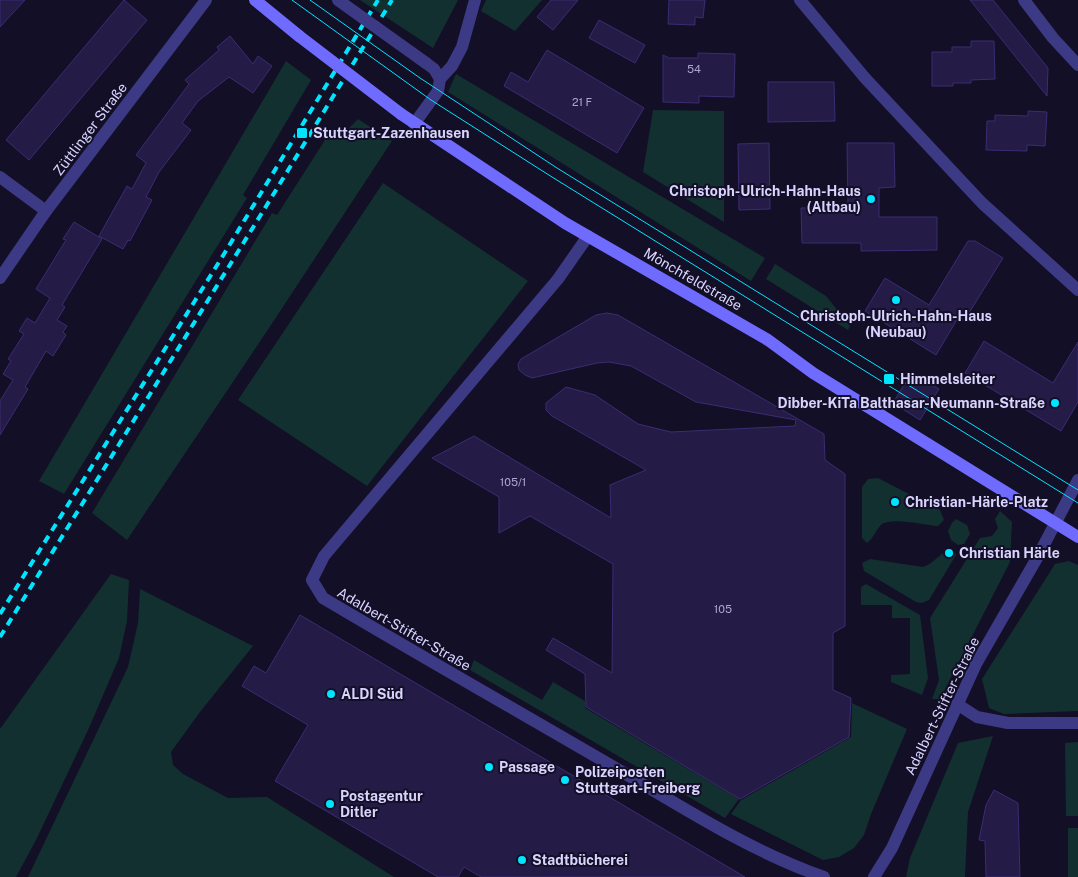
<svg xmlns="http://www.w3.org/2000/svg" width="1078" height="877" viewBox="0 0 1078 877" font-family="'Public Sans',sans-serif">
  <rect width="100%" height="100%" fill="#130f26"/>
  <g fill="#12302f">
    <path d="M 360,0 L 458,0 L 433,48 Z"/>
    <path d="M 486,0 L 542,0 L 515,31 L 481,11 Z"/>
    <path d="M 286,61 L 311,80 L 243,195 L 247,198 L 64,494 L 39,481 Z"/>
    <path d="M 456,74 L 765,258 L 751,281 L 448,92 Z"/>
    <path d="M 653,110 L 724,111 L 724,222 L 643,172 Z"/>
    <path d="M 358,119 L 392,141 L 271,325 L 127,540 L 92,513 L 272,213 L 277,215 L 332,129 L 345,132 Z"/>
    <path d="M 383,183 L 528,281 L 367,486 L 238,400 Z"/>
    <path d="M 775,264 L 826,296 L 850,326 L 848,330 L 766,279 Z"/>
    <path d="M 878,478 L 940,510 L 944,520 L 938,526 C 925,525 892,517 882,524 C 876,529 874,538 867,543 L 862,538 L 862,487 L 868,479 Z"/>
    <path d="M 1000,511 L 1012,522 L 1010,562 L 940,699 L 932,699 L 939,680 L 930,618 L 980,538 L 992,536 L 998,528 L 995,519 Z"/>
    <path d="M 956,519 L 967,525 L 970,534 L 964,544 L 958,545 L 951,540 L 948,531 L 952,523 Z"/>
    <path d="M 953,549 L 956,555 L 929,600 L 922,603 L 916,602 L 864,571 L 862,563 L 870,559 L 923,567 C 935,563 941,551 953,549 Z"/>
    <path d="M 1069,561 L 1078,565 L 1078,711 L 1004,714 L 989,708 L 982,679 L 1055,564 Z"/>
    <path d="M 111,574 L 129,580 L 127,621 L 119,658 L 89,728 L 36,840 L 16,877 L 0,877 L 0,729 Z"/>
    <path d="M 866,584 L 920,615 L 928,678 L 922,695 L 891,682 L 891,675 L 910,674 L 910,618 L 892,618 L 892,605 L 861,605 L 861,587 Z"/>
    <path d="M 140,589 L 253,646 L 200,712 L 171,752 L 173,765 L 183,774 L 228,798 L 267,797 L 394,877 L 28,877 L 128,667 L 138,623 Z"/>
    <path d="M 474,660 L 542,700 L 553,682 L 585,701 L 585,708 L 739,799 L 725,818 L 470,670 Z"/>
    <path d="M 852,703 L 907,729 L 871,814 L 864,835 L 854,848 L 839,857 L 823,860 L 731,814 L 741,800 L 851,737 Z"/>
    <path d="M 993,736 L 968,812 L 965,877 L 906,877 L 910,858 L 958,743 Z"/>
    <path d="M 1078,742 L 1078,816 L 1066,816 L 1065,743 Z"/>
    <rect x="1068" y="828" width="10" height="49"/>
  </g>
  <g fill="#241b47" stroke="#3b2d73">
    <path d="M 0,0 L 25,0 L 0,27 Z"/>
    <path d="M 124,0 L 147,20 L 29,160 L 6,140 Z"/>
    <path d="M 551,0 L 578,0 L 553,30 L 537,17 Z"/>
    <path d="M 669,0 L 705,0 L 703,18 L 695,17 L 695,25 L 668,24 Z"/>
    <path d="M 970,0 L 993,0 L 1048,68 L 1047,96 Z"/>
    <path d="M 599,20 L 645,45 L 635,63 L 589,38 Z"/>
    <path d="M 230,36 L 253,64 L 258,56 L 272,66 L 253,93 L 229,77 L 198,101 L 182,123 L 191,130 L 159,172 L 146,197 L 152,200 L 130,241 L 128,240 L 123,249 L 99,236 L 127,186 L 132,189 L 146,163 L 136,155 L 189,84 L 185,80 L 219,50 L 217,47 Z"/>
    <path d="M 971,41 L 994,41 L 995,79 L 971,80 L 971,83 L 953,83 L 953,86 L 932,86 L 932,52 L 952,52 L 952,47 L 971,47 Z"/>
    <path d="M 547,50 L 644,108 L 617,153 L 504,86 L 511,72 L 528,82 Z"/>
    <path d="M 698,53 L 735,54 L 734,97 L 699,96 L 699,103 L 663,102 L 663,55 L 669,58 L 698,58 Z"/>
    <path d="M 768,82 L 834,82 L 835,121 L 768,122 Z"/>
    <path d="M 1028,111 L 1047,112 L 1045,146 L 1027,145 L 1027,151 L 986,150 L 987,121 L 995,121 L 995,115 L 1028,116 Z"/>
    <path d="M 769,143 L 770,209 L 739,210 L 738,144 Z"/>
    <path d="M 847,143 L 894,143 L 895,187 L 879,188 L 879,217 L 937,217 L 937,250 L 861,251 L 861,243 L 802,243 L 801,208 L 848,207 Z"/>
    <path d="M 74,222 L 102,239 L 62,305 L 65,307 L 57,320 L 67,326 L 63,332 L 66,335 L 53,356 L 46,351 L 25,387 L 28,389 L 0,435 L 0,401 L 13,380 L 3,374 L 11,361 L 8,359 L 24,334 L 19,331 L 27,318 L 35,323 L 50,298 L 36,289 L 66,240 L 63,239 Z"/>
    <path d="M 968,241 L 975,241 L 1003,258 L 964,321 L 958,318 L 936,355 L 865,311 L 885,278 L 929,305 Z"/>
    <path d="M 607,313 L 618,315 L 824,434 L 825,460 L 845,474 L 845,626 L 833,633 L 833,690 L 851,698 L 849,737 L 740,799 L 586,707 L 585,674 L 546,650 L 553,638 L 612,673 L 613,564 L 530,516 L 499,533 L 499,497 L 432,458 L 474,436 L 611,518 L 610,485 L 646,470 L 552,416 L 546,410 L 546,403 L 566,387 L 595,395 L 638,424 L 671,432 L 795,426 L 796,420 L 696,402 L 631,366 L 609,362 L 597,363 L 532,378 L 525,375 L 519,370 L 518,364 L 521,359 L 596,315 Z"/>
    <path d="M 984,341 L 1053,383 L 1078,342 L 1078,402 L 1061,431 L 965,373 Z"/>
    <path d="M 911,373 L 939,389 L 920,420 L 893,403 Z"/>
    <path d="M 300,615 L 589,785 L 745,877 L 481,877 L 464,867 L 458,877 L 438,877 L 345,822 L 275,781 L 308,725 L 242,686 L 254,666 L 266,673 Z"/>
    <path d="M 994,790 L 1018,803 L 1020,877 L 986,877 L 985,841 L 979,840 L 986,805 Z"/>
  </g>
  <g fill="none" stroke-linecap="round" stroke-linejoin="round">
    <g stroke="#3d3a85" stroke-width="12">
      <path d="M 800,0 L 865,78 L 982,203 L 1078,290"/>
      <path d="M 1024,0 L 1053,38 L 1078,65"/>
      <path d="M 426,63 L 434,69 L 440,79"/>
      <path d="M 414,124 L 438,91 L 440,79 L 452,66 L 462,47 L 475,0"/>
      <path d="M 0,177 L 46,211"/>
      <path d="M 588,236 L 558,279 L 324,556 L 312,580 L 323,598 C 419,655 516,710 612,766 C 681,806 749,851 824,877"/>
      <path d="M 0,278 L 46,211 L 206,0"/>
      <path d="M 957,704 L 977,717 L 1008,723 L 1078,723"/>
      <path d="M 874,877 L 892,848 L 976,664 L 1037,558 L 1078,480"/>
    </g>
    <g stroke="#6f6bff" stroke-width="12">
      <path d="M 255,0 L 299,36"/>
      <path d="M 401,114 L 565,223 L 768,340 L 813,373 L 1078,537"/>
    </g>
    <g stroke="#00e5ff" stroke-width="1">
      <path d="M 292,0 L 431,100 L 552,177 L 1078,503"/>
      <path d="M 310,0 L 420,78 L 557,168 L 1078,490"/>
    </g>
    <g stroke="#00e5ff" stroke-width="4" stroke-dasharray="8 6" stroke-linecap="butt">
      <path d="M 0,614 L 224,254 L 378,0"/>
      <path d="M 0,637 L 265,208 L 392,0"/>
    </g>
    <path stroke="#3d3a85" stroke-width="12" d="M 338,0 L 426,63"/>
    <path stroke="#6f6bff" stroke-width="12" d="M 299,36 L 401,114"/>
  </g>
  <g fill="#00e5ff" stroke="#130f26" stroke-width="2">
    <rect x="296" y="127" width="12" height="12" rx="2.5"/>
    <circle cx="871" cy="199" r="5"/>
    <circle cx="896" cy="300" r="5"/>
    <rect x="883" y="373" width="12" height="12" rx="2.5"/>
    <circle cx="1055" cy="403" r="5"/>
    <circle cx="895" cy="502" r="5"/>
    <circle cx="949" cy="553" r="5"/>
    <circle cx="331" cy="694" r="5"/>
    <circle cx="489" cy="767" r="5"/>
    <circle cx="565" cy="780" r="5"/>
    <circle cx="330" cy="804" r="5"/>
    <circle cx="522" cy="860" r="5"/>
  </g>
  <g text-anchor="middle" stroke-width="4" stroke-linejoin="round" paint-order="stroke">
    <g font-size="11" fill="#aca6d1">
      <text x="694" y="73">54</text>
      <text x="582" y="106">21 F</text>
      <text x="513" y="486">105/1</text>
      <text x="723" y="613">105</text>
    </g>
    <g font-size="14" fill="#d9d4ff" stroke="#130f26">
      <text transform="translate(90 129) rotate(-53)" y="5">Züttlinger Straße</text>
      <text transform="translate(693 279) rotate(30)" y="5">Mönchfeldstraße</text>
      <text transform="translate(404 629) rotate(30)" y="5">Adalbert-Stifter-Straße</text>
      <text transform="translate(942 706) rotate(-64)" y="5">Adalbert-Stifter-Straße</text>
    </g>
    <g font-size="14" font-weight="bold" fill="#d9d4ff" stroke="#130f26" text-anchor="start">
      <text x="313" y="138">Stuttgart-Zazenhausen</text>
      <text x="861" y="196" text-anchor="end">Christoph-Ulrich-Hahn-Haus<tspan x="861" dy="16">(Altbau)</tspan></text>
      <text x="896" y="321" text-anchor="middle">Christoph-Ulrich-Hahn-Haus<tspan x="896" dy="16">(Neubau)</tspan></text>
      <text x="900" y="384">Himmelsleiter</text>
      <text x="1045" y="408" text-anchor="end">Dibber-KiTa Balthasar-Neumann-Straße</text>
      <text x="905" y="507">Christian-Härle-Platz</text>
      <text x="959" y="558">Christian Härle</text>
      <text x="341" y="699">ALDI Süd</text>
      <text x="499" y="772">Passage</text>
      <text x="575" y="777">Polizeiposten<tspan x="575" dy="16">Stuttgart-Freiberg</tspan></text>
      <text x="340" y="801">Postagentur<tspan x="340" dy="16">Ditler</tspan></text>
      <text x="532" y="865">Stadtbücherei</text>
    </g>
  </g>
</svg>
